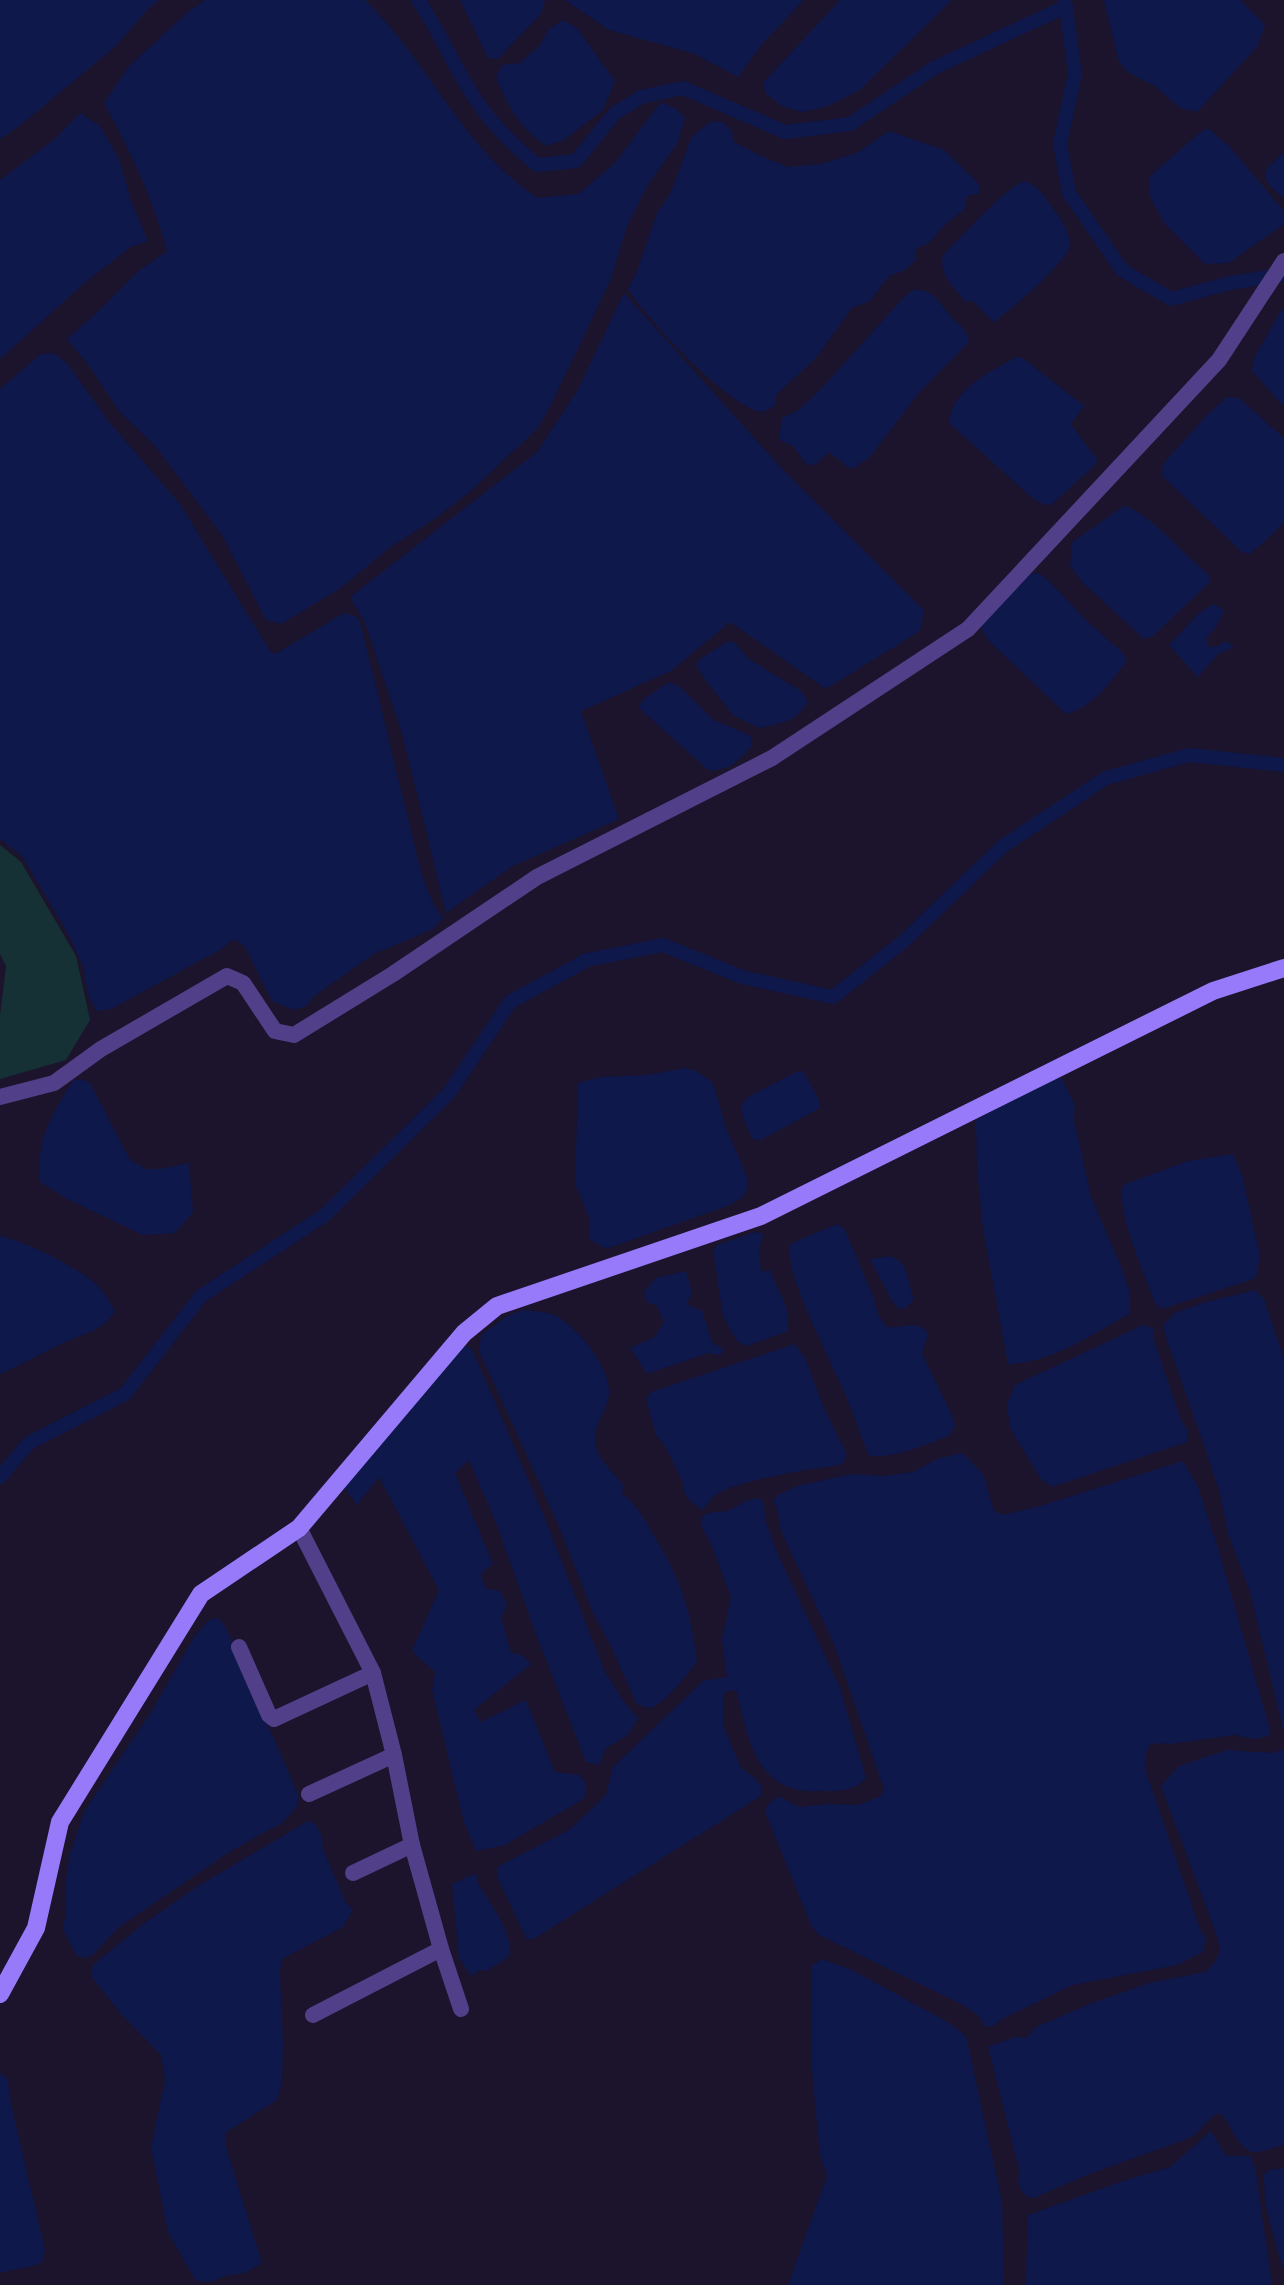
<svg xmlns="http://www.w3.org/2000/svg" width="1284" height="2285" viewBox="0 0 1284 2285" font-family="'Alegreya Sans',sans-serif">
  <rect width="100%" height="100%" fill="#1c132c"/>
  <path fill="#163136" d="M 0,845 L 21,862 L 76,956 L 90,1020 L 66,1060 L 0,1079 L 0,1016 L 6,966 L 0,954 Z"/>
  <g fill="#0e184a">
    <path d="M 0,0 L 159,0 L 148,9 L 116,46 L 17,128 L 0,139 Z"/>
    <path d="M 205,0 L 365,0 C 429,61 462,149 538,198 L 578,194 L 614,164 L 661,102 L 675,108 L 685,118 L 678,142 L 646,188 L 627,226 L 611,279 L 552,403 L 538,428 L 472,490 L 436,518 L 388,549 L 341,588 L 281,624 L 266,620 L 222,535 L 156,447 L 119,411 L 89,366 L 67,339 L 103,307 L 137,272 L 167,251 C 153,198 130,151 104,103 L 129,66 L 189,11 Z"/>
    <path d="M 460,0 L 545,0 L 541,14 L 498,59 L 488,58 Z"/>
    <path d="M 565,0 L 804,0 L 763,43 L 738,77 L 695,54 L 609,30 Z"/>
    <path d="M 840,0 L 952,0 L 860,90 L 826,107 L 802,112 L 782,106 L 766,94 L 763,83 Z"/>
    <path d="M 1104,0 L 1240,0 L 1265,25 L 1257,47 L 1197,112 L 1180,108 L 1155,86 L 1129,73 L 1119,62 Z"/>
    <path d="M 563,20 L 577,28 L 615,81 L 603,110 L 564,140 L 546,146 C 518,126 509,108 496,77 L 502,65 L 520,63 L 539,46 L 550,28 Z"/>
    <path d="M 80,113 L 100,126 L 120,161 L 131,201 L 148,241 L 131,247 L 88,280 L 0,359 L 0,180 L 57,137 Z"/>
    <path d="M 712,121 L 723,122 L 732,131 L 733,141 L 761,156 L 788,167 L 820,164 L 857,153 L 889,131 L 944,150 L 976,181 L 980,188 L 979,194 L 969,195 L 965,201 L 966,208 C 958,215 950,220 943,227 C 933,237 932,244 917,248 L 915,255 L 917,259 L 905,270 L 889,276 L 870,301 L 852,308 L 815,359 L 776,395 L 776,405 C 770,409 764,413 757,411 C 722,400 648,320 628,289 L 636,274 L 657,213 L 671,192 L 692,136 Z"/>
    <path d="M 1208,128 L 1229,146 L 1284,211 L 1284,224 L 1229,263 L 1205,264 L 1164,223 L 1149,195 L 1149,177 L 1198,134 Z"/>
    <path d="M 1284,152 L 1284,199 L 1271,187 L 1265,177 L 1267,168 Z"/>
    <path d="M 1025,181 C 1038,186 1045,196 1052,207 C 1058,214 1073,237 1070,246 C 1066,262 1009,313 993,322 L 973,301 L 966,302 C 954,288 938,274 943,255 C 961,238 1004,188 1025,181 Z"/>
    <path d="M 913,290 C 932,288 938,301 949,314 C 957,325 967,327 969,342 L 918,394 L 870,457 L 854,468 L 849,468 L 829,452 L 815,465 L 806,464 L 793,446 L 779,440 L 782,418 L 797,411 L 820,390 L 905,296 Z"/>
    <path d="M 624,293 L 785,472 L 924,610 L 920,631 L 826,689 L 730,622 L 671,671 L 581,711 L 619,819 L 511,867 L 446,913 L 403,737 L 365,623 L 350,597 L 537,452 L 577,391 Z"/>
    <path d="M 1284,305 L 1284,407 L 1252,371 L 1254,358 Z"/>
    <path d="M 53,353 L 66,362 L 110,423 L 180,504 L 270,651 L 275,654 L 344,613 L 355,616 L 360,621 L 422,876 L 434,905 L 443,918 L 433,929 L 374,954 L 313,997 L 307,1006 L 293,1010 L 272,1001 L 245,947 L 234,939 L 220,950 L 111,1009 L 97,1011 L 89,998 L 83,966 L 66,930 L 22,856 L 0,839 L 0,389 L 41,354 Z"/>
    <path d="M 1016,357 L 1023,358 L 1084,406 L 1071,424 L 1092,453 L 1098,458 L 1096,464 L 1051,505 L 1043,504 L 1032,498 L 949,423 C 952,388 989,373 1016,357 Z"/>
    <path d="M 1227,397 L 1239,398 L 1284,438 L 1284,523 L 1261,545 L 1249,554 L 1242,552 L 1162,476 L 1163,464 L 1206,416 Z"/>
    <path d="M 1124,506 C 1146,510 1184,555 1204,570 L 1209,575 L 1210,582 L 1153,636 L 1144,639 L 1082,582 L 1070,565 L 1072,542 Z"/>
    <path d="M 1037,573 L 1045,577 L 1088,622 L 1122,652 L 1127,661 C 1110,682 1094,707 1066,714 L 989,641 L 982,630 L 982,620 L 1026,575 Z"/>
    <path d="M 1214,604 L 1224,611 L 1215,629 L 1206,638 L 1209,647 L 1216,647 L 1226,641 L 1234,647 L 1218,654 L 1198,677 L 1169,645 L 1199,613 Z"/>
    <path d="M 728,641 L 734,642 L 749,659 L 801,691 L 808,701 C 799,721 778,724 759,728 L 733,715 L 706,681 L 696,665 L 700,659 Z"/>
    <path d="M 669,682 L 679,686 L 714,720 L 751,736 L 751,747 C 738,762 728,771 708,770 L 638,707 L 644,699 Z"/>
    <path d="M 686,1068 L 698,1072 L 713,1083 L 726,1128 L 746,1174 L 748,1187 L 743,1197 L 730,1205 L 606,1249 L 590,1239 L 589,1217 L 575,1184 L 578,1083 L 601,1077 L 646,1075 Z"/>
    <path d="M 803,1071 L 818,1098 L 820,1108 L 761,1140 L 752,1139 C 747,1125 736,1112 746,1098 L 796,1072 Z"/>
    <path d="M 1057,1075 L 1063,1080 L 1075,1106 L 1074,1120 L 1091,1197 L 1120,1264 L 1129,1290 L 1129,1314 C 1092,1335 1051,1363 1008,1364 L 983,1229 L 977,1170 L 976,1120 Z"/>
    <path d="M 81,1079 L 90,1083 L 130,1160 L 146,1169 L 160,1169 L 189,1163 L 193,1212 L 175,1233 L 143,1235 L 67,1199 L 39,1181 C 37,1139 51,1115 73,1081 Z"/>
    <path d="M 1233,1154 L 1242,1175 L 1260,1256 L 1256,1278 L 1162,1309 L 1155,1303 C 1145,1276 1116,1210 1123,1185 L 1188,1161 Z"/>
    <path d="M 837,1224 L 844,1228 L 873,1296 L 879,1316 L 887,1327 C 904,1329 919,1318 928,1334 L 922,1353 L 952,1416 L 955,1425 L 949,1436 C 924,1445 896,1458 869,1456 C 860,1435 854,1415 845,1394 C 831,1360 787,1280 789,1246 L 794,1242 Z"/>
    <path d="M 755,1232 L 763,1234 L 759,1250 L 761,1272 L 770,1270 C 779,1295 790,1302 788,1331 L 747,1346 L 737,1341 L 723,1317 L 713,1250 L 717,1245 Z"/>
    <path d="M 0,1236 C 31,1244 65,1261 91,1280 C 102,1288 109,1300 115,1311 C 101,1332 91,1331 70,1340 C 46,1350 24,1364 0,1374 Z"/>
    <path d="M 892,1256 L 904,1265 L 914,1300 L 904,1309 L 899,1309 L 892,1301 L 870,1259 Z"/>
    <path d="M 686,1271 L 692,1292 L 687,1304 L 702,1311 L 712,1342 L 724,1349 L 720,1355 L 708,1353 L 647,1374 L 630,1348 L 655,1337 L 664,1322 L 657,1306 L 647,1302 L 644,1292 L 656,1278 Z"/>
    <path d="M 1255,1290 L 1264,1299 L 1284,1359 L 1284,1733 L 1250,1592 L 1228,1534 L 1220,1494 L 1206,1451 L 1167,1341 L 1163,1325 L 1175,1313 L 1202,1303 Z"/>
    <path d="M 522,1310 C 532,1311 545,1311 554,1315 C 578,1326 616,1373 608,1400 C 604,1415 594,1425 595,1441 C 596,1459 613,1471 623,1485 L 622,1493 C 638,1506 644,1519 654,1536 C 682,1582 690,1608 697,1661 C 690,1672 665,1703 653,1707 C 647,1709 642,1706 636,1703 L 611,1646 L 593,1613 L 558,1524 L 479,1351 L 481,1335 L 507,1316 Z"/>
    <path d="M 1143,1325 L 1153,1328 L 1154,1340 L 1180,1418 L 1188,1432 L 1187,1442 L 1052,1487 L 1041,1479 L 1010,1428 L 1007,1405 L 1015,1385 Z"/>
    <path d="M 795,1344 L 805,1358 L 823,1406 L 846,1453 L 844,1462 L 840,1465 C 816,1468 729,1481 713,1497 C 709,1501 707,1506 703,1510 L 691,1502 L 684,1492 L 683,1483 L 665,1446 L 656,1435 L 646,1399 L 651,1392 Z"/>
    <path d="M 467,1346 L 472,1349 L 543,1514 L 605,1672 L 624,1702 L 638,1718 L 628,1735 L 606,1748 L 599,1765 L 586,1762 L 537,1637 L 496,1523 L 469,1460 L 455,1473 L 493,1564 L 481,1574 L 486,1589 L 500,1591 L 507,1605 L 501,1617 L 511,1652 L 523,1656 L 531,1664 L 474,1710 L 480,1722 L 526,1700 L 555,1772 L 579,1775 L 586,1783 L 585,1798 L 505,1845 L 476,1851 L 464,1822 L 432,1690 L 435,1672 L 412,1651 L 439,1590 L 379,1477 L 357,1505 L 344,1487 L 459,1349 Z"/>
    <path d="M 962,1453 L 983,1474 L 994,1511 L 1002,1515 L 1040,1506 L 1183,1461 L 1198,1487 L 1219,1551 L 1269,1726 L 1269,1736 L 1254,1739 L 1234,1735 L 1170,1744 L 1160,1743 L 1149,1745 L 1146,1753 L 1145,1769 L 1200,1929 L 1206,1939 L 1203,1952 L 1177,1965 L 1073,1985 L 1004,2018 L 993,2026 L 985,2027 L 979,2016 L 963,2005 L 819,1935 L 812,1927 L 765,1812 L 769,1803 L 779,1796 L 799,1807 L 831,1804 L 858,1805 L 881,1796 L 884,1789 L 834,1644 L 781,1531 L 777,1507 L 773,1501 L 778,1495 L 797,1486 L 852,1474 L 884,1476 L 913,1472 L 937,1459 Z"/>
    <path d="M 760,1498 L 764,1504 L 765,1519 L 776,1550 L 840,1688 L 866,1778 C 857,1790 841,1791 826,1791 C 818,1791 807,1792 799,1790 C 751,1780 747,1729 736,1690 L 723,1693 L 723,1725 L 741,1768 L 755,1778 L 761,1786 L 761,1796 L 532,1940 L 526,1938 L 498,1879 L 497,1867 L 569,1830 L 606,1795 L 613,1767 L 703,1681 L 727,1677 L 722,1640 L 731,1597 L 711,1544 L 701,1526 L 702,1518 L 707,1513 L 728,1511 L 748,1500 Z"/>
    <path d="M 218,1618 L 224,1625 L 239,1655 L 251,1687 L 289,1773 L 299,1798 L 296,1808 L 282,1823 L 231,1851 L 119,1927 L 95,1953 L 87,1958 L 77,1956 L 63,1930 L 66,1911 L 65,1884 L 70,1854 L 84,1812 L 153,1709 L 194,1637 L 209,1620 Z"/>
    <path d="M 1284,1746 L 1284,2145 C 1275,2147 1266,2151 1256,2152 C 1239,2154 1232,2123 1219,2113 C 1206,2119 1202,2130 1190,2138 L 1092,2173 L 1034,2198 C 1017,2195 1018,2183 1019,2168 L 988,2047 L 1015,2037 L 1026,2038 L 1036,2027 L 1090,2004 L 1149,1983 L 1205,1972 L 1215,1962 L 1220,1952 L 1218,1939 L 1161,1786 L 1179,1766 L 1227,1750 L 1273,1753 L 1283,1749 Z"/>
    <path d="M 308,1821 L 315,1824 L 322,1836 L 323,1849 L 345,1901 L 353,1910 L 343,1927 L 282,1959 L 280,1972 L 283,2043 L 282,2081 L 277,2100 L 225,2133 L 225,2144 L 262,2263 L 245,2273 L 225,2276 L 211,2282 L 196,2281 L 168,2232 L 151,2147 L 165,2080 L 161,2055 L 121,2014 L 91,1976 L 93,1965 L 143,1924 L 198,1886 Z"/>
    <path d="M 474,1874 L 477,1876 L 478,1883 C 486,1896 517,1940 509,1955 C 506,1961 492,1967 486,1971 L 480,1970 L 471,1976 L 459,1958 L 452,1884 Z"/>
    <path d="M 822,1959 L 852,1970 L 951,2024 L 966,2036 L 1002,2201 L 1004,2285 L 788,2285 L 827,2176 L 820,2155 L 812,2072 L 812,1966 Z"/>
    <path d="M 0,2073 L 8,2079 L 9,2095 L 45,2250 L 43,2261 L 36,2265 L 0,2273 Z"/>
    <path d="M 1211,2131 L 1226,2156 L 1250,2156 L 1255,2167 L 1272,2285 L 1026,2285 L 1028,2215 L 1123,2181 L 1170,2167 Z"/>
    <path d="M 1284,2168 L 1284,2273 L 1265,2204 L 1264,2175 L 1268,2170 Z"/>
  </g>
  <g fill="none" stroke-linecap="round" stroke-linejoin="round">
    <g stroke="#0e184a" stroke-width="14">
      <path d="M 418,0 C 438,29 451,60 469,89 C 487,120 511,143 537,165 L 576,161 L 615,113 L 641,97 L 683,88 L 785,132 L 850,124 L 934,68 L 1065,7"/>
      <path d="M 1065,0 L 1075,74 L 1060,144 L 1069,193 L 1122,270 L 1171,299 L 1230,283 L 1282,275"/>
      <path d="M 0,1477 L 29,1443 L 125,1394 L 201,1296 L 325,1215 L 449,1093 L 510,1002 L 587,960 L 663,945 L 742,977 L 833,997 L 904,941 L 1003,846 L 1106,778 L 1189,755 L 1284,765"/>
    </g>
    <g stroke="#514089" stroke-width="16">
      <path d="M 0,1097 L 54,1083 L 101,1049 L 227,976 L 243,983 L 275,1031 L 294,1035 L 393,974 L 537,877 L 772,758 L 968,629 L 1219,360 L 1284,261"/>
      <path d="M 299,1528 L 373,1673 L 394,1755 L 412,1845 L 441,1949 L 461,2009"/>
      <path d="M 239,1647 L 269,1715 L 274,1719 L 373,1673"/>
      <path d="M 309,1794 L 394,1755"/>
      <path d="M 353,1873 L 412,1845"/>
      <path d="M 313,2015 L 441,1949"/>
    </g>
    <path stroke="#967afa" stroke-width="18" d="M 0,1994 L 36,1928 L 60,1822 L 201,1594 L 299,1528 L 464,1333 L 497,1306 L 761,1216 L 1213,991 L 1284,968"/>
  </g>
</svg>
